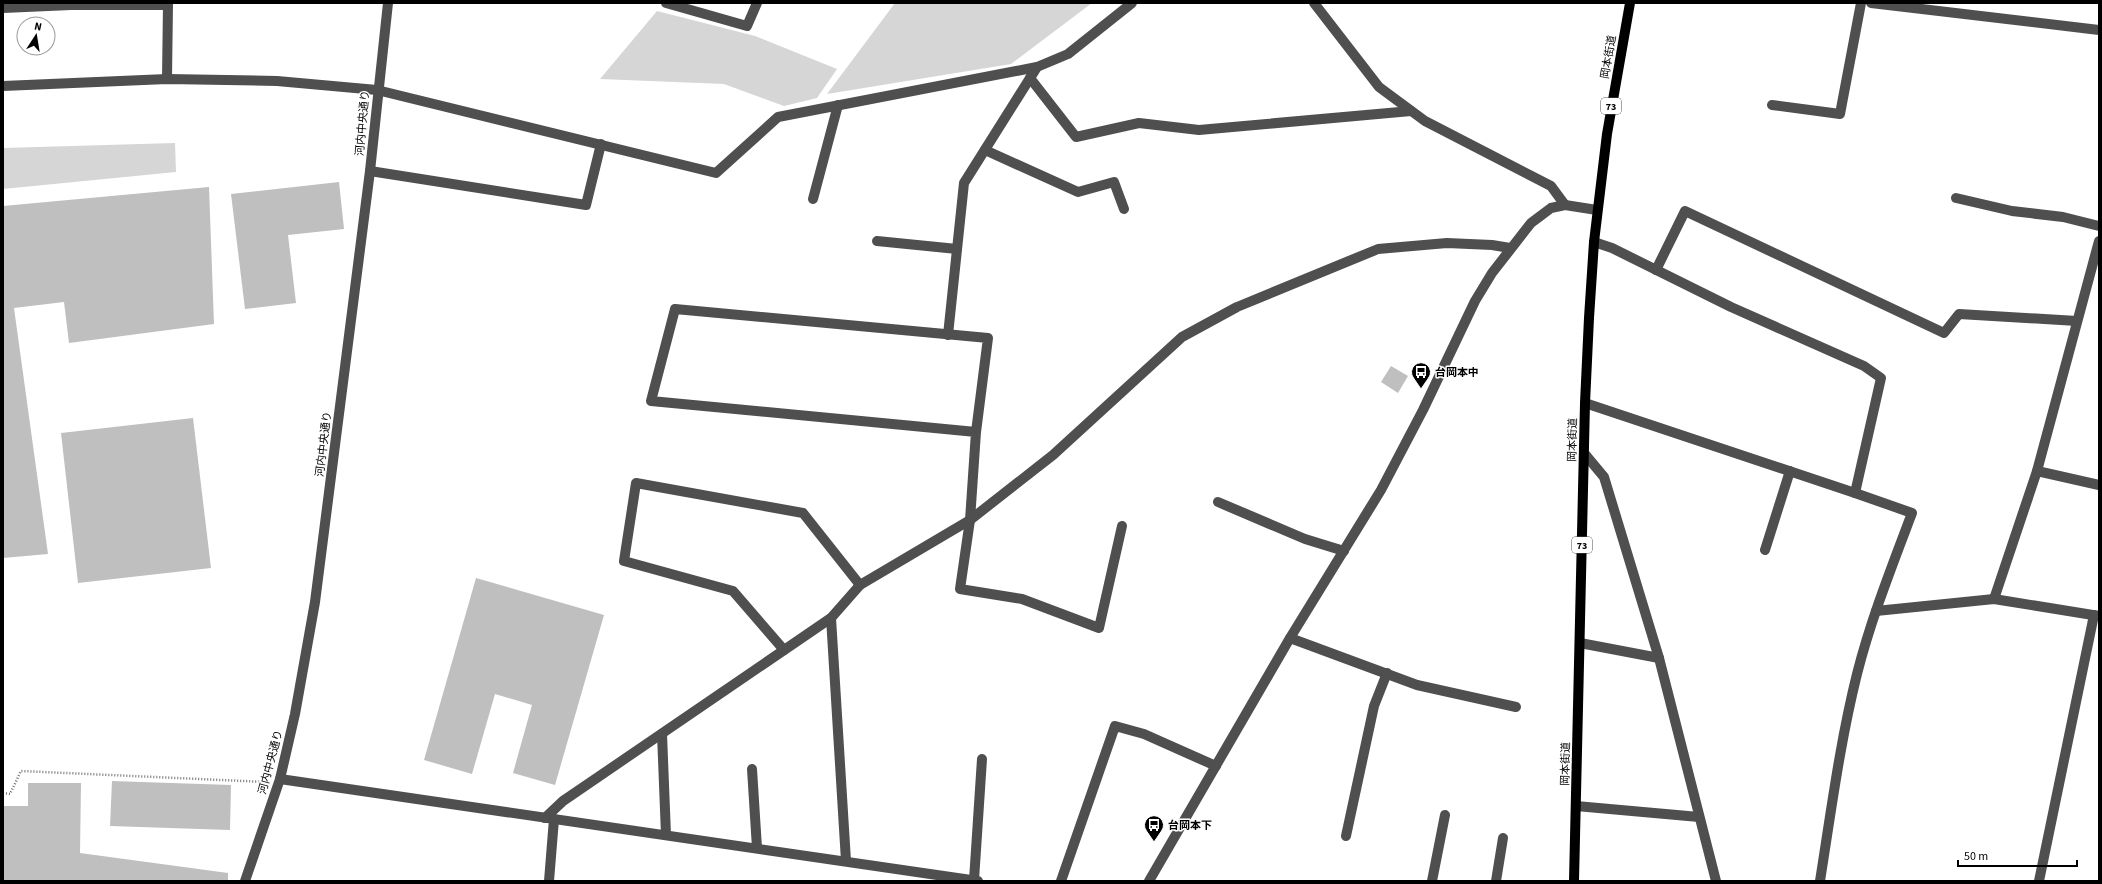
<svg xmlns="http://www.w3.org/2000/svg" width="2102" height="884" viewBox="0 0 2102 884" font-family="'Source Sans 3','Noto Sans JP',sans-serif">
  <rect width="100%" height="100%" fill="#fff"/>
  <g fill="#d6d6d6">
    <path d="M 895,3 L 1092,3 L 1011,64 L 827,94 Z"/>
    <path d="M 657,11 L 755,36 L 837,69 L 817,98 L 784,106 L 724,84 L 600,79 Z"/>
    <path d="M 175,143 L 176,172 L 3,189 L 3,148 Z"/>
  </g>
  <g fill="#bfbfbf">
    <path d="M 339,182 L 344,229 L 288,235 L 296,303 L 245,309 L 231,194 Z"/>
    <path d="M 209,187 L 214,324 L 69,343 L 64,302 L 14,308 L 48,554 L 3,558 L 3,206 Z"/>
    <path d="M 1391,366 L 1408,376 L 1398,393 L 1381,382 Z"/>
    <path d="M 193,418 L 211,568 L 78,583 L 61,433 Z"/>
    <path d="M 476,578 L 604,615 L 555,785 L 513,773 L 532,705 L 495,694 L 472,774 L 424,760 Z"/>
    <path d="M 112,781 L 231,785 L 230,830 L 110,826 Z"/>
    <path d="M 28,783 L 81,783 L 80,853 L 228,873 L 228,881 L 3,881 L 3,806 L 28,806 Z"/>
  </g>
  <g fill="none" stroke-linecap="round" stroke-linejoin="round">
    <path stroke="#717171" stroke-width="2.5" stroke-dasharray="1 2" stroke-linecap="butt" d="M 3,793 L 10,794 L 21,771 L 266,782"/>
    <g stroke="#4f4f4f" stroke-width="10">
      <path d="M 666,3 L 747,26 L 757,3"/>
      <path d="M 1314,3 L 1379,87 L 1425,121 L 1551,186 L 1565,205"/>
      <path d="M 1871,3 L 2099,30"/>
      <path d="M 3,8 L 71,5 L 168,5"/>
      <path d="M 1030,78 L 1076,137 L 1139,123 L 1199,130 L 1411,111"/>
      <path d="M 167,79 L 168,3"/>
      <path d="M 3,86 L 167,79 L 277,81 L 377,90 L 716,173 L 778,117 L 1037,67"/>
      <path d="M 1772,105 L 1840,114 L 1861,3"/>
      <path d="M 985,150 L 1078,192 L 1114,182 L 1124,209"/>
      <path d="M 370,171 L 586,205 L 601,144"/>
      <path d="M 1956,198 L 2012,211 L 2063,217 L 2099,226"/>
      <path d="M 813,199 L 838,105"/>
      <path d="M 877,241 L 957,249"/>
      <path d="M 1594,242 L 1612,248 L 1731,307 L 1864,366 L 1881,378 L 1855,493 L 1912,513 C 1892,566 1871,619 1857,674 C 1840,742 1831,812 1820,881"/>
      <path d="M 1656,270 L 1685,211 L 1944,333 L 1959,314 L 2077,321"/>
      <path d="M 948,335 L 964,183 L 1037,67 L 1068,54 L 1132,3"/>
      <path d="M 1585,403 L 1855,493"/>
      <path d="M 976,432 L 651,401 L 675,309 L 988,338 L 976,432 L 970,520 L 960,589 L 1022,599 L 1099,628 L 1122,526"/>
      <path d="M 1584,453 L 1604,477 L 1659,658 L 1716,881"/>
      <path d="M 2037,471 L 2099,485"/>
      <path d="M 1218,502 L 1305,539 L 1344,551"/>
      <path d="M 1765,550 L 1790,471"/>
      <path d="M 1994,599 L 2037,471 L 2099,241"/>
      <path d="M 1876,611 L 1994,599 L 2099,616"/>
      <path d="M 831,618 L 846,861"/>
      <path d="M 1290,638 L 1417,685 L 1516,707"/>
      <path d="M 1580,643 L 1659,658"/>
      <path d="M 784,650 L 733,591 L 624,561 L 636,483 L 803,513 L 860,585"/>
      <path d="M 662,734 L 666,835"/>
      <path d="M 752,769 L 757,848"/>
      <path d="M 280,779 L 978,881"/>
      <path d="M 1576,806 L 1699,817"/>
      <path d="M 545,818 L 563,801 L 831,618 L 860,585 L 970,520 L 1053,455 L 1182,337 L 1237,307 L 1378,249 L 1447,243 L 1492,245 L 1510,248"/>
      <path d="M 1346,836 L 1374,706 L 1387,673"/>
      <path d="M 974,880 L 982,759"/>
      <path d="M 245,881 L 280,779 L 295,714 L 315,602 L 370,171 L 388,3"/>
      <path d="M 549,881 L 554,819"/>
      <path d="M 1061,881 L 1115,726 L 1144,734 L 1216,766"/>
      <path d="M 1149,881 L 1290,638 L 1381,490 L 1423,410 L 1475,301 L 1492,273 L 1531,223 L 1551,208 L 1565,205 L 1597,210"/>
      <path d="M 1432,881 L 1445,815"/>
      <path d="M 1496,881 L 1503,838"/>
      <path d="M 2039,881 L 2094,615"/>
    </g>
    <path stroke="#000" stroke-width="10" d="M 1574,881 L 1585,403 L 1589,318 L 1594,242 L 1607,134 L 1630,3"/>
  </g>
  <defs>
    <g id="bus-pin" transform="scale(1)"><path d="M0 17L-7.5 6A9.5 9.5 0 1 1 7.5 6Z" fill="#000" stroke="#fff"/><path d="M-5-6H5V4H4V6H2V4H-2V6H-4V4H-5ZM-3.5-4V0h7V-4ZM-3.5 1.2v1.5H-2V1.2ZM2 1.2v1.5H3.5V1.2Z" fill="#fff"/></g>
  </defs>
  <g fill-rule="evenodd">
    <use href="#bus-pin" x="1421" y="372"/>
    <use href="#bus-pin" x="1154" y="825"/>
  </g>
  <g text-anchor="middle" stroke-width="3" stroke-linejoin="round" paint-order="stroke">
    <g fill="#fff" stroke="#4c4c4c" stroke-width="1">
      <rect x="1601" y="98" width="20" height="16" rx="3"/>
      <rect x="1572" y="537" width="20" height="16" rx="3"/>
    </g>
    <g font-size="10" font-weight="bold" fill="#000">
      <text x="1611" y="110">73</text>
      <text x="1582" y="549">73</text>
    </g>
    <g font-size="11" fill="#000" stroke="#fff">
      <text transform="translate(1608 57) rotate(-80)" y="4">岡本街道</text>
      <text transform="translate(362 123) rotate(-85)" y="4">河内中央通り</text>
      <text transform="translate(1572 440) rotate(-89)" y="4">岡本街道</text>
      <text transform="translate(323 444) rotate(-83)" y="4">河内中央通り</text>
      <text transform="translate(270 762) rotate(-75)" y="4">河内中央通り</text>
      <text transform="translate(1565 764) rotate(-89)" y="4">岡本街道</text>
    </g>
    <g font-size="11" font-weight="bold" fill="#000" stroke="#fff" text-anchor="start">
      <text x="1435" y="376">台岡本中</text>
      <text x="1168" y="829">台岡本下</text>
    </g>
  </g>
  <rect width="2102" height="884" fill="none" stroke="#000000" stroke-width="8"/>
  <g transform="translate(36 36) rotate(12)"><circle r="19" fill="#ffffff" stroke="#999999"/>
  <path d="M0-3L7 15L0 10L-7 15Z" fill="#000000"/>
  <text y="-6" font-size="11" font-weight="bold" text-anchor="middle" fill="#000000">N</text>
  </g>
  <path d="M1958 860v6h119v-6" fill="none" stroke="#000000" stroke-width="2"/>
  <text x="1964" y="860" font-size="12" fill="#000000" stroke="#ffffff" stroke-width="3" paint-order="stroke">50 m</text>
</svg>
